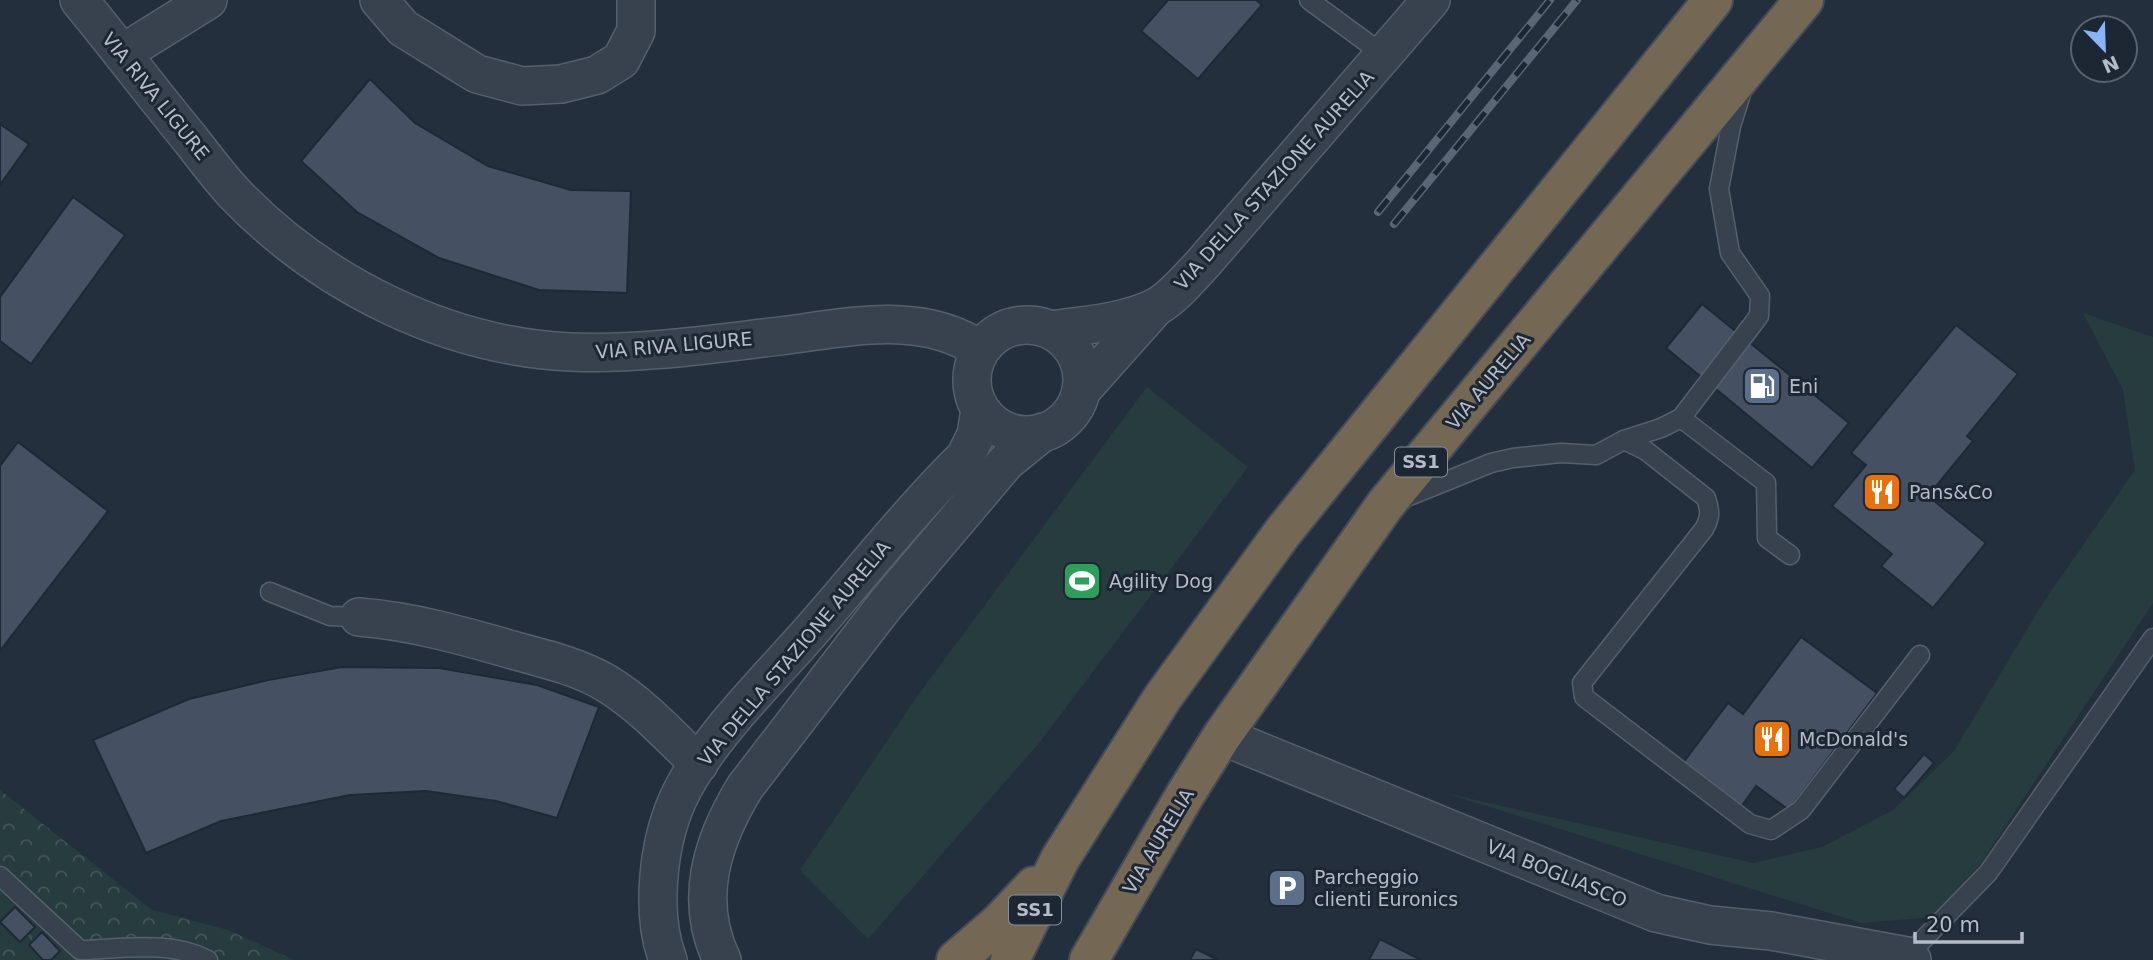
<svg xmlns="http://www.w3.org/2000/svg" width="2153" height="960" viewBox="0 0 2153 960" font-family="'DejaVu Sans',sans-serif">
  <defs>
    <pattern id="forest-crowns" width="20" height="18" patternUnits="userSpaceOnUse" patternTransform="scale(1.75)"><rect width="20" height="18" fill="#263c3f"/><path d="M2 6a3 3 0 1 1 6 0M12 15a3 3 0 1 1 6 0" fill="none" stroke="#435659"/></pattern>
  </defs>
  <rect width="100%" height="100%" fill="#242f3e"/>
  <g fill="#263c3f">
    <path d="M 2083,313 L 2153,337 L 2153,603 L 1946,916 L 1861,923 L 1445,793 L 1753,863 L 1822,847 L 1893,810 L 1954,751 L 2043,603 L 2135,470 L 2123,390 Z"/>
    <path d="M 1147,387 L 1248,467 L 1039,743 L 868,939 L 800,870 L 918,695 Z"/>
  </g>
  <path fill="url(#forest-crowns)" d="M 0,790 L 152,910 L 228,930 L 294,960 L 0,960 Z"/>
  <g fill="#455162" stroke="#1f2835" stroke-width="2">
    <path d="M 1168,0 L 1256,0 L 1262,5 L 1198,79 L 1141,31 Z"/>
    <path d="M 370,79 L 415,123 L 488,166 L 571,190 L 631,191 L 627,293 L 539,290 L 439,258 L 357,212 L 301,161 Z"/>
    <path d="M 0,124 L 29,144 L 0,185 Z"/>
    <path d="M 73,197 L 125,235 L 31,364 L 0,341 L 0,297 Z"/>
    <path d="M 1702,304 L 1849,423 L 1812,468 L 1666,348 Z"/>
    <path d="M 1956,325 L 2018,374 L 1967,436 L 1973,441 L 1928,496 L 1986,543 L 1933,608 L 1881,566 L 1892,554 L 1832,506 L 1866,465 L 1851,453 Z"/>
    <path d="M 18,442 L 108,511 L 0,651 L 0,466 Z"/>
    <path d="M 1801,637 L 1877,693 L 1789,810 L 1756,786 L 1741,807 L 1683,763 L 1728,703 L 1743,714 Z"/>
    <path d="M 342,667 L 439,668 L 537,685 L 599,707 L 557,818 L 496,801 L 426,791 L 350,795 L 221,821 L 146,853 L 93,740 L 189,699 L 268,680 Z"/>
    <path d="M 1924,754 L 1934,763 L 1904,798 L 1894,789 Z"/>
    <path d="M 15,907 L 35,927 L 20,942 L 0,922 Z"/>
    <path d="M 42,932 L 60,951 L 51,960 L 43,960 L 29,945 Z"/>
    <path d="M 1380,939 L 1421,960 L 1369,960 Z"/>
    <path d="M 1196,949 L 1218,960 L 1190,960 Z"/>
  </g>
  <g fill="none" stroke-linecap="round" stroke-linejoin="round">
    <g stroke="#565f6c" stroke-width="21">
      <g id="lane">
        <path d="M 1309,0 L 1384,55"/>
        <path d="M 1681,418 L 1766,483 L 1767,538 L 1790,555"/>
        <path d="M 1624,440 L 1645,450 L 1706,498 C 1710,510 1711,517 1704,529 L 1582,683 L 1584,697 L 1750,824 L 1771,830 L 1801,810 L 1920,655"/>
        <path d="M 1402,499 L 1491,463 L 1513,458 L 1561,453 L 1596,455 L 1624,440 L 1661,428 L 1681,418 L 1759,316 L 1760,296 L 1730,253 L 1719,189 L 1731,126 L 1742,91"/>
        <path d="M 270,592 L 330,616 L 359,617"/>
        <path d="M 0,876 L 80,950 C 121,949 170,940 208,960"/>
        <path d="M 1907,956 L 1988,873 L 2153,638"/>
      </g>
    </g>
    <g stroke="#565f6c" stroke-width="40">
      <g id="street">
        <path d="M 79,0 C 117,46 153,94 191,140 C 205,158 219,177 234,193 C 320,283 444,346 570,352 C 639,355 711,344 780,336 C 845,328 922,309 980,350"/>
        <path d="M 379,0 L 403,28 L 477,74 L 522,86 L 561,84 L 597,75 L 621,60 L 636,31 L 636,0"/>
        <path d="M 123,53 L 208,0"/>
        <circle cx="1027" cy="380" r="55"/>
        <path d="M 1052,330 C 1085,325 1122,323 1154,308 C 1171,300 1186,281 1199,268 L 1431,0"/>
        <path d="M 1081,391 L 1155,308"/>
        <path d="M 359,617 C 412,621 464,636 516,651 C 546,659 579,667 606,683 C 641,704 670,736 699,764"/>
        <path d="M 1222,736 L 1656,913 L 1710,925 L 1771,931 L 1907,956 L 1912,960"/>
        <path d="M 668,960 C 650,914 658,843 678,799 C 704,742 768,680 810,632 C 861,574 910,511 965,457 L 976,435 L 980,410"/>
        <path d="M 722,960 C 693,900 712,841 745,787 L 886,604 L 1006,462 L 1043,432"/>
      </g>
    </g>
    <g stroke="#434c59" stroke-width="42">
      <g id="highway">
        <path d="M 956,960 L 1001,921 L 1034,886"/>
        <path d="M 1010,960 L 1060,859 L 1163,697 L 1283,532 L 1713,0"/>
        <path d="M 1089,960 L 1185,795 L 1222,736 L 1385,505 L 1804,0"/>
      </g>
    </g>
    <use href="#lane" stroke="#38414e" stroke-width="18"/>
    <use href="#street" stroke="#38414e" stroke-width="37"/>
    <use href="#highway" stroke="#746855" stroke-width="38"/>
    <g stroke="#5a6575" stroke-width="8">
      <g id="rail">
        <path d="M 1378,212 L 1550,0"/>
        <path d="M 1394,224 L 1577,0"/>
      </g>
    </g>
    <use href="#rail" stroke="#1d2633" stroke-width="5" stroke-dasharray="16" stroke-linecap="butt"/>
  </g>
  <defs>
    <g id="fuel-square" transform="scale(2.0125)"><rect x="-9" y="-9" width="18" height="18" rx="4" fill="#5c6f8a" stroke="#1d2633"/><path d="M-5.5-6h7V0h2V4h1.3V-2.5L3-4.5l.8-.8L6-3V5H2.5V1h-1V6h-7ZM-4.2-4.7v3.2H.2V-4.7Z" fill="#fff"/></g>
    <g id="restaurant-square" transform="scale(2.0125)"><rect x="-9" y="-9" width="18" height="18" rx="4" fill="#e8710a" stroke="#1d2633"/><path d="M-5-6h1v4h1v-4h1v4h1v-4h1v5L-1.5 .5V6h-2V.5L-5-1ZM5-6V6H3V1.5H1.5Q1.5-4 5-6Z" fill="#fff"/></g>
    <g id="stadium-square" transform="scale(2.0125)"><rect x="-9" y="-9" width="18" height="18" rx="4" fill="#2e9e5b" stroke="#1d2633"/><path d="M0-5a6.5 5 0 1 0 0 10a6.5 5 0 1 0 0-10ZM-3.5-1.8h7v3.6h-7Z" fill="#fff"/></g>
    <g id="parking-square" transform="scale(2.0125)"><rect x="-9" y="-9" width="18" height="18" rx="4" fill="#5c6f8a" stroke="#1d2633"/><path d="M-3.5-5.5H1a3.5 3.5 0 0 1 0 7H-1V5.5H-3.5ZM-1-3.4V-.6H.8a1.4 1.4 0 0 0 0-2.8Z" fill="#fff"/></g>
  </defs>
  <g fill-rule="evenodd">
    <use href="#fuel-square" x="1762" y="386"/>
    <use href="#restaurant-square" x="1882" y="492"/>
    <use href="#stadium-square" x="1082" y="581"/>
    <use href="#restaurant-square" x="1772" y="739"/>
    <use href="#parking-square" x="1287" y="888"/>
  </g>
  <g text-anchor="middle" stroke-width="6" stroke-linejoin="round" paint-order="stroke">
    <g fill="#1d2633" stroke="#878f9c" stroke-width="2">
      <rect x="1395" y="447.5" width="52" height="29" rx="5"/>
      <rect x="1009" y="895.5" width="52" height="29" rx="5"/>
    </g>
    <g font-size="18" font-weight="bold" fill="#b4bcc9">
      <text x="1421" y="468">SS1</text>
      <text x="1035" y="916">SS1</text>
    </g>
    <g font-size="19" fill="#b4bcc9" stroke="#1d2633">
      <text transform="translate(156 96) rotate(51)" y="7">VIA RIVA LIGURE</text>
      <text transform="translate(1274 180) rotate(-48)" y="7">VIA DELLA STAZIONE AURELIA</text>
      <text transform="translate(674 345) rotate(-5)" y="7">VIA RIVA LIGURE</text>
      <text transform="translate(1488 381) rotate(-50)" y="7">VIA AURELIA</text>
      <text transform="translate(794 653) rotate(-50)" y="7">VIA DELLA STAZIONE AURELIA</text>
      <text transform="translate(1158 841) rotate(-59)" y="7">VIA AURELIA</text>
      <text transform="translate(1557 873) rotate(22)" y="7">VIA BOGLIASCO</text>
    </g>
    <g font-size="19" fill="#b4bcc9" stroke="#1d2633" text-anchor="start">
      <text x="1789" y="393">Eni</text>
      <text x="1909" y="499">Pans&amp;Co</text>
      <text x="1109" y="588">Agility Dog</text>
      <text x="1799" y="746">McDonald's</text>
      <text x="1314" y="884">Parcheggio<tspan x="1314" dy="22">clienti Euronics</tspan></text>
    </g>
  </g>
  <g transform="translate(2104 49) rotate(157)"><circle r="33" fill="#1d2633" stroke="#59626f" stroke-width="2"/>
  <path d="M0-5L12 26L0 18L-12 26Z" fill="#8ab4f8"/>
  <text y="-10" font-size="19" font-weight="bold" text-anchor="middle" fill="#b4bcc9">N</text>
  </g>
  <path d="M1915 932v10h107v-10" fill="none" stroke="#b4bcc9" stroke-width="3.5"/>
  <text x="1926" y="932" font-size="21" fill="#b4bcc9" stroke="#1d2633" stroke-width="5" paint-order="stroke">20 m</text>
</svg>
